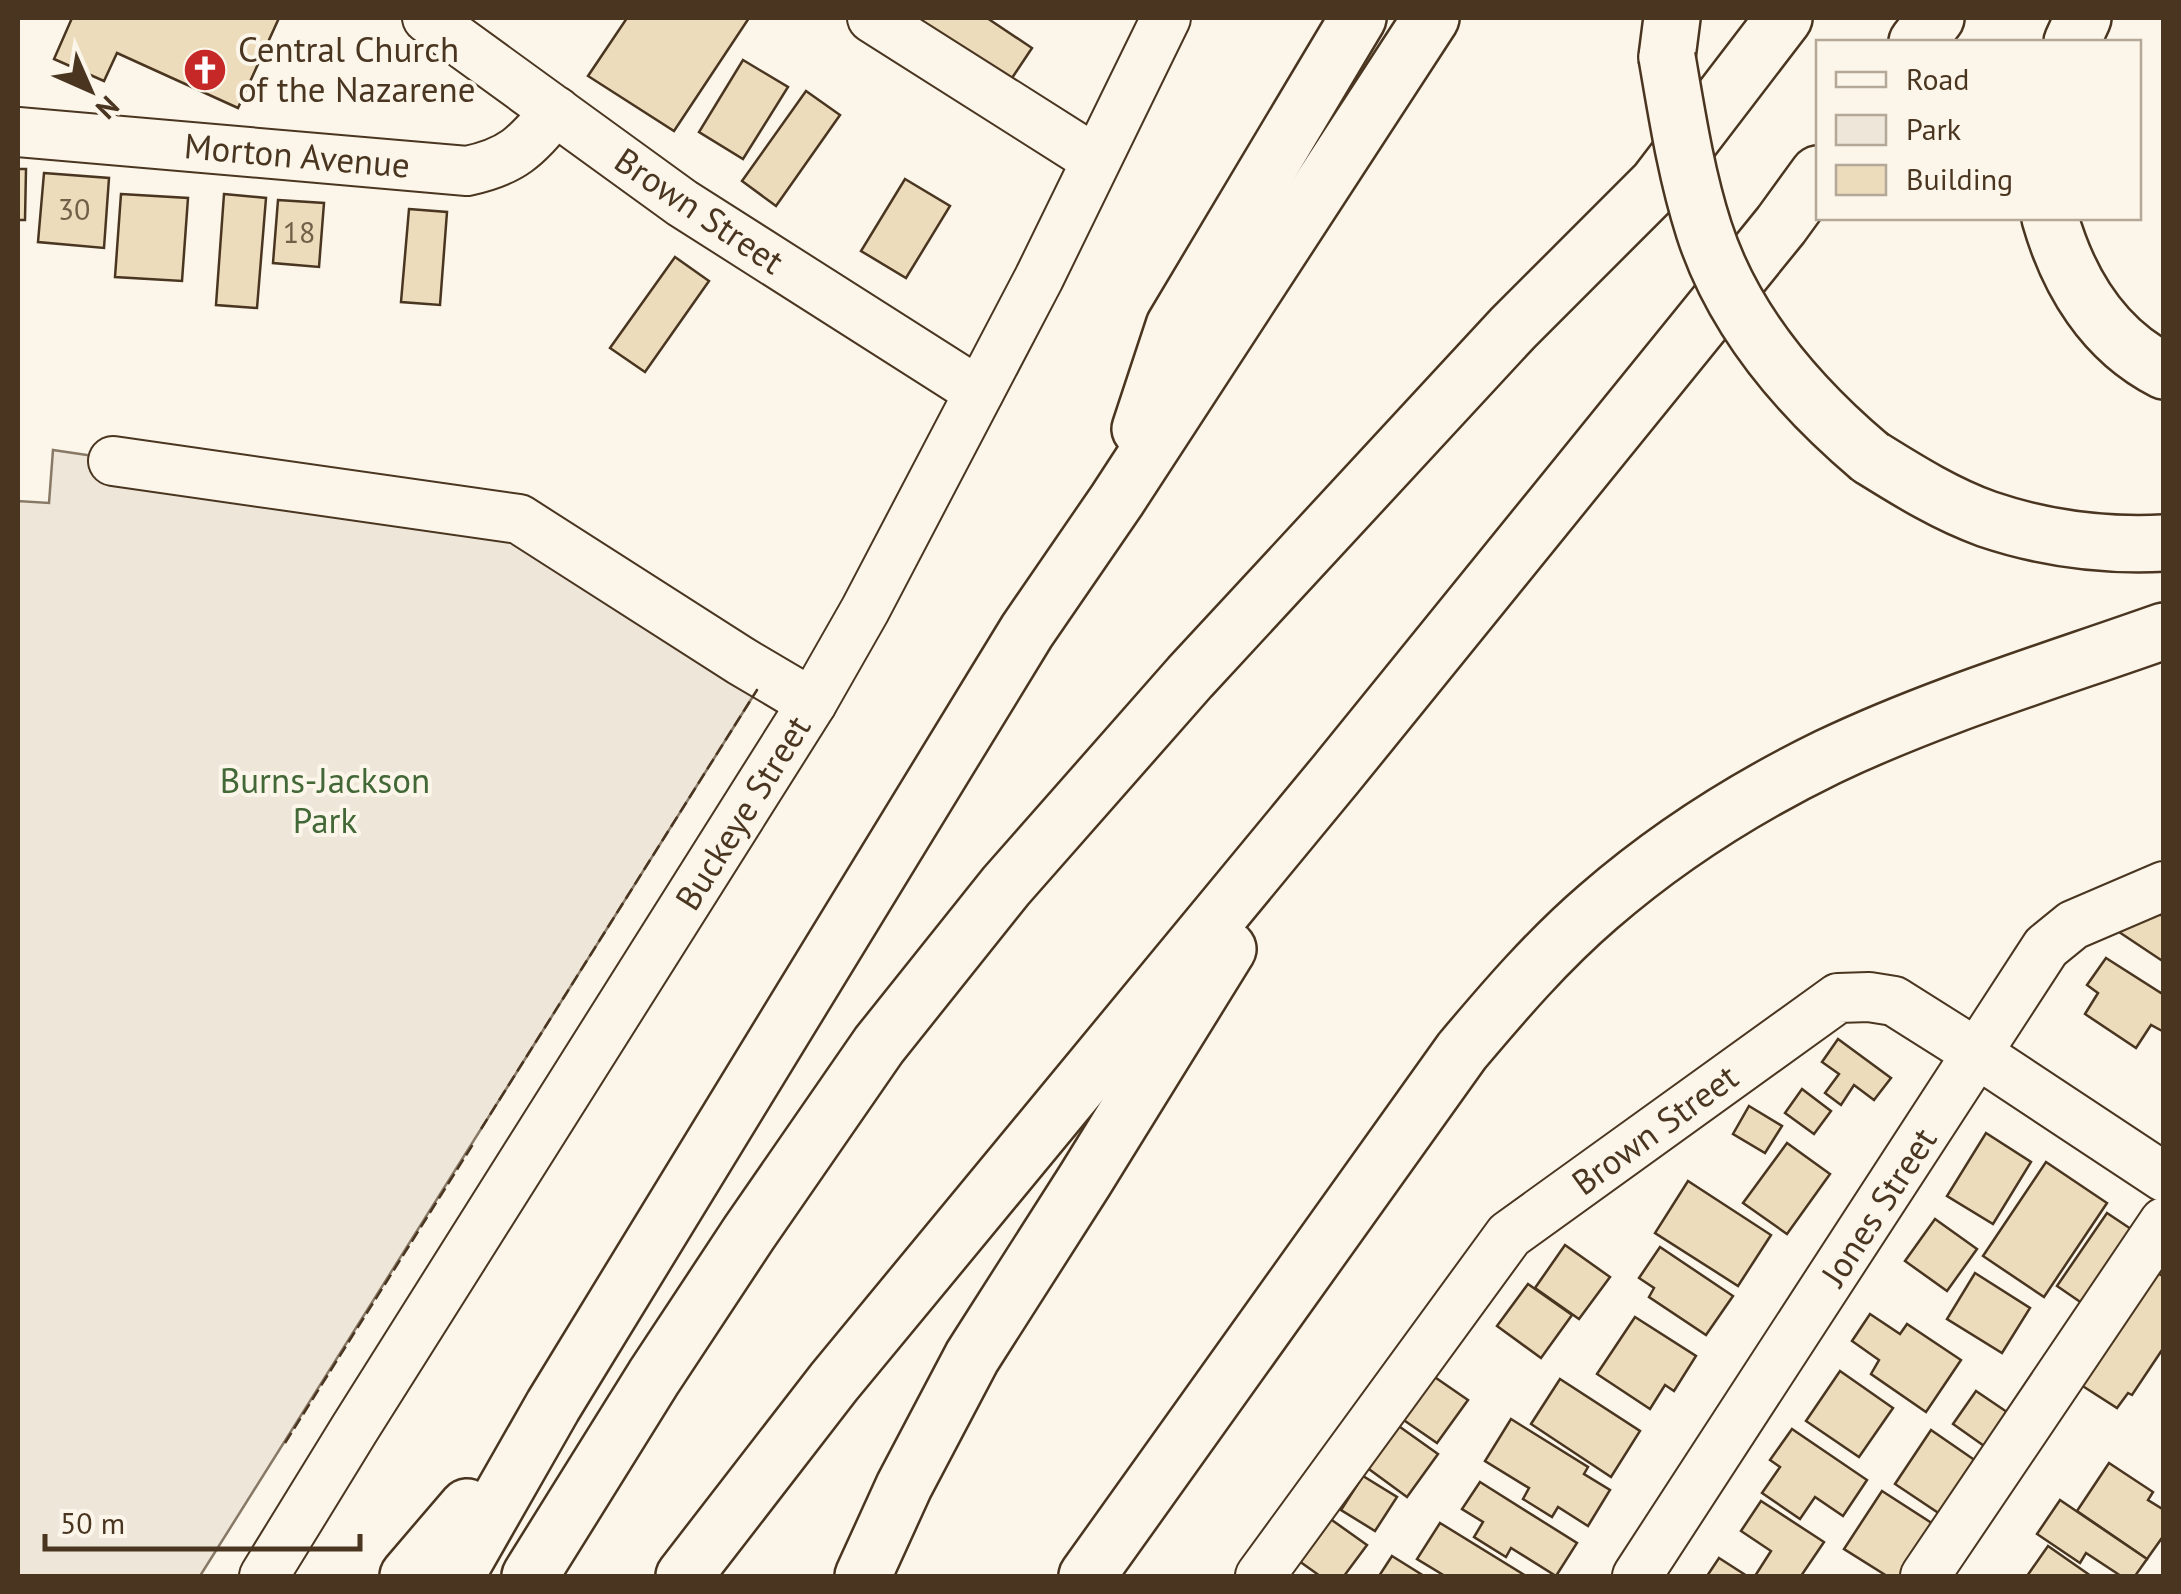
<svg xmlns="http://www.w3.org/2000/svg" width="2181" height="1594" viewBox="0 0 2181 1594" font-family="'PT Sans',sans-serif">
  <rect width="100%" height="100%" fill="#fbf6e9"/>
  <path fill="#ede6d9" stroke="#887966" stroke-width="2.5" d="M 53,450 L 519,519 L 757,690 L 200,1576 L 18,1576 L 18,501 L 49,503 Z"/>
  <g fill="#ecdcbc" stroke="#4a3520" stroke-width="2.5">
    <path d="M 72,18 L 279,18 L 238,108 L 117,53 L 104,81 L 54,59 Z"/>
    <path d="M 627,18 L 749,18 L 674,131 L 588,76 Z"/>
    <path d="M 924,18 L 987,18 L 1032,48 L 1008,84 L 920,25 Z"/>
    <path d="M 743,60 L 788,87 L 743,159 L 699,132 Z"/>
    <path d="M 806,91 L 840,115 L 776,206 L 742,181 Z"/>
    <path d="M 18,169 L 26,169 L 25,220 L 18,220 Z"/>
    <path d="M 44,173 L 109,178 L 104,248 L 38,242 Z"/>
    <path d="M 905,179 L 950,206 L 906,278 L 861,251 Z"/>
    <path d="M 121,194 L 188,198 L 182,281 L 115,277 Z"/>
    <path d="M 224,194 L 266,198 L 257,308 L 216,305 Z"/>
    <path d="M 278,200 L 324,203 L 319,267 L 273,263 Z"/>
    <path d="M 409,209 L 447,212 L 440,305 L 401,302 Z"/>
    <path d="M 675,257 L 709,281 L 645,372 L 610,348 Z"/>
    <path d="M 2137,900 L 2164,917 L 2164,962 L 2116,930 Z"/>
    <path d="M 2106,958 L 2164,995 L 2164,1032 L 2151,1025 L 2136,1048 L 2085,1014 L 2098,993 L 2087,985 Z"/>
    <path d="M 1838,1039 L 1891,1078 L 1874,1100 L 1854,1085 L 1841,1105 L 1825,1093 L 1839,1074 L 1822,1062 Z"/>
    <path d="M 1802,1089 L 1831,1111 L 1814,1134 L 1785,1113 Z"/>
    <path d="M 1749,1106 L 1782,1126 L 1765,1153 L 1733,1134 Z"/>
    <path d="M 1986,1133 L 2031,1162 L 1993,1224 L 1947,1196 Z"/>
    <path d="M 1787,1143 L 1830,1174 L 1787,1234 L 1743,1203 Z"/>
    <path d="M 2046,1162 L 2107,1203 L 2044,1297 L 1983,1256 Z"/>
    <path d="M 1688,1181 L 1771,1235 L 1738,1286 L 1655,1233 Z"/>
    <path d="M 2107,1213 L 2143,1237 L 2092,1310 L 2057,1286 Z"/>
    <path d="M 1935,1219 L 1977,1249 L 1947,1291 L 1905,1261 Z"/>
    <path d="M 1565,1245 L 1610,1277 L 1579,1319 L 1535,1288 Z"/>
    <path d="M 1660,1247 L 1733,1296 L 1706,1335 L 1649,1297 L 1654,1288 L 1639,1278 Z"/>
    <path d="M 2156,1272 L 2164,1277 L 2164,1347 L 2132,1395 L 2128,1393 L 2117,1408 L 2081,1385 Z"/>
    <path d="M 1975,1273 L 2030,1308 L 2002,1353 L 1947,1319 Z"/>
    <path d="M 1528,1284 L 1572,1315 L 1541,1358 L 1497,1326 Z"/>
    <path d="M 1870,1314 L 1900,1334 L 1907,1324 L 1961,1360 L 1926,1412 L 1871,1374 L 1879,1360 L 1852,1341 Z"/>
    <path d="M 1635,1317 L 1696,1356 L 1674,1391 L 1665,1385 L 1650,1409 L 1597,1374 Z"/>
    <path d="M 1423,1369 L 1468,1400 L 1437,1443 L 1392,1412 Z"/>
    <path d="M 1840,1371 L 1893,1408 L 1859,1457 L 1806,1421 Z"/>
    <path d="M 1560,1379 L 1640,1431 L 1611,1477 L 1531,1424 Z"/>
    <path d="M 1976,1391 L 2010,1414 L 1987,1448 L 1953,1424 Z"/>
    <path d="M 1511,1419 L 1588,1467 L 1584,1474 L 1610,1490 L 1588,1526 L 1558,1507 L 1552,1517 L 1523,1499 L 1529,1488 L 1485,1461 Z"/>
    <path d="M 1393,1422 L 1438,1454 L 1407,1497 L 1362,1464 Z"/>
    <path d="M 1792,1429 L 1867,1480 L 1843,1516 L 1815,1497 L 1800,1519 L 1762,1493 L 1780,1467 L 1770,1460 Z"/>
    <path d="M 1931,1430 L 1976,1461 L 1940,1514 L 1895,1484 Z"/>
    <path d="M 2109,1463 L 2153,1492 L 2148,1500 L 2164,1510 L 2164,1535 L 2147,1559 L 2077,1511 Z"/>
    <path d="M 1363,1476 L 1397,1497 L 1375,1531 L 1341,1510 Z"/>
    <path d="M 1480,1482 L 1577,1543 L 1556,1576 L 1511,1548 L 1506,1557 L 1474,1537 L 1483,1522 L 1462,1509 Z"/>
    <path d="M 1882,1491 L 1941,1529 L 1910,1576 L 1887,1576 L 1844,1549 Z"/>
    <path d="M 2060,1500 L 2147,1559 L 2135,1576 L 2121,1576 L 2086,1553 L 2080,1563 L 2037,1534 Z"/>
    <path d="M 1761,1501 L 1824,1542 L 1801,1576 L 1755,1576 L 1771,1551 L 1741,1531 Z"/>
    <path d="M 1322,1513 L 1367,1545 L 1344,1576 L 1320,1576 L 1292,1556 Z"/>
    <path d="M 1440,1523 L 1526,1576 L 1445,1576 L 1417,1559 Z"/>
    <path d="M 2048,1546 L 2091,1576 L 2027,1576 Z"/>
    <path d="M 1392,1556 L 1424,1576 L 1379,1576 Z"/>
    <path d="M 1719,1558 L 1747,1576 L 1707,1576 Z"/>
  </g>
  <g fill="none" stroke-linecap="round" stroke-linejoin="round">
    <g stroke="#4a3520" stroke-width="52">
      <g id="minor">
        <path d="M 427,18 L 682,203 L 979,392"/>
        <path d="M 872,18 L 1096,160"/>
        <path d="M 18,132 L 467,171 C 514,161 526,146 556,111"/>
        <path d="M 113,461 L 519,519 L 741,661 L 812,703"/>
        <path d="M 264,1576 L 355,1428 L 812,703 L 865,610 L 1039,278 L 1166,18"/>
        <path d="M 1260,1576 L 1509,1235 L 1838,998 L 1869,997 L 1894,1001 L 1978,1054 L 2164,1177"/>
        <path d="M 1637,1576 L 2046,947 L 2073,925 L 2164,886"/>
        <path d="M 1925,1576 L 2164,1222"/>
      </g>
    </g>
    <g stroke="#4a3520" stroke-width="60">
      <g id="highway">
        <path d="M 1917,42 L 1936,18"/>
        <path d="M 2072,42 L 2083,18"/>
        <path d="M 1667,57 L 1672,18"/>
        <path d="M 2050,218 C 2068,281 2103,340 2164,371"/>
        <path d="M 1140,429 L 1174,326 L 1358,18"/>
        <path d="M 1870,457 C 1907,480 1945,504 1987,519 C 2043,538 2104,546 2164,543"/>
        <path d="M 408,1576 L 467,1507"/>
        <path d="M 456,1576 L 553,1406 L 1027,631 L 1117,500 L 1431,18"/>
        <path d="M 530,1576 L 654,1377 L 749,1233 L 879,1045 L 1006,886 L 1190,677 L 1513,328 L 1657,184 L 1784,18"/>
        <path d="M 684,1576 L 834,1382 L 1336,774 L 1781,225 L 1818,174"/>
        <path d="M 863,1576 L 904,1486 L 972,1357 L 1085,1180 L 1228,949"/>
        <path d="M 1087,1576 L 1462,1051 C 1505,1000 1548,950 1598,907 C 1667,847 1746,797 1828,757 C 1935,706 2051,671 2164,631"/>
      </g>
    </g>
    <use href="#minor" stroke="#fbf6e9" stroke-width="48"/>
    <use href="#highway" stroke="#fbf6e9" stroke-width="55"/>
    <g stroke="#4a3520" stroke-width="60" stroke-linecap="butt">
      <path id="highway-bridge" d="M 1667,57 C 1677,115 1686,174 1704,230 C 1733,320 1799,397 1870,457"/>
    </g>
    <use href="#highway-bridge" stroke="#fbf6e9" stroke-width="55"/>
    <g stroke="#4a3520" stroke-width="2.5" stroke-dasharray="12 5" stroke-linecap="butt">
      <path d="M 481,1129 L 757,690 L 756,690"/>
      <path d="M 285,1443 L 475,1141"/>
    </g>
  </g>
  <defs>
    <g id="church-disc" transform="scale(2.25)"><circle r="9.5" fill="#c62828" stroke="#fbf6e9"/><path d="M-1.2-6h2.4v3.5h3.3v2.4h-3.3V6h-2.4V-.1h-3.3v-2.4h3.3Z" fill="#fff"/></g>
  </defs>
  <g fill-rule="evenodd">
    <use href="#church-disc" x="205" y="70"/>
  </g>
  <g text-anchor="middle" stroke-width="8" stroke-linejoin="round" paint-order="stroke">
    <g font-size="30" fill="#725f47">
      <text x="74" y="220">30</text>
      <text x="299" y="243">18</text>
    </g>
    <g font-size="35" fill="#4a3520" stroke="#fbf6e9" text-anchor="start">
      <text x="238" y="62">Central Church<tspan x="238" dy="40">of the Nazarene</tspan></text>
    </g>
    <g font-size="35" fill="#4a3520" stroke="#fbf6e9">
      <text transform="translate(297 156) rotate(5)" y="12">Morton Avenue</text>
      <text transform="translate(699 211) rotate(34)" y="12">Brown Street</text>
      <text transform="translate(743 813) rotate(-58)" y="12">Buckeye Street</text>
      <text transform="translate(1655 1130) rotate(-36)" y="12">Brown Street</text>
      <text transform="translate(1879 1207) rotate(-57)" y="12">Jones Street</text>
    </g>
    <g font-size="35" fill="#436837" stroke="#fbf6e9">
      <text x="325" y="793">Burns-Jackson<tspan x="325" dy="40">Park</tspan></text>
    </g>
  </g>
  <rect width="2181" height="1594" fill="none" stroke="#4a3520" stroke-width="40"/>
  <rect x="1816" y="40" width="325" height="180" fill="#fbf6e9" stroke="#b4a999" stroke-width="2.5"/>
  <rect x="1836" y="72" width="50" height="15" fill="#fbf6e9" stroke="#b4a999" stroke-width="2.5"/>
  <text x="1906" y="90" font-size="30" fill="#4a3520">Road</text>
  <rect x="1836" y="115" width="50" height="30" fill="#ede6d9" stroke="#b4a999" stroke-width="2.5"/>
  <text x="1906" y="140" font-size="30" fill="#4a3520">Park</text>
  <rect x="1836" y="165" width="50" height="30" fill="#ecdcbc" stroke="#b4a999" stroke-width="2.5"/>
  <text x="1906" y="190" font-size="30" fill="#4a3520">Building</text>
  <g transform="translate(90 90) rotate(135)" stroke="#fbf6e9" stroke-width="8" paint-order="stroke">
  <path d="M0-8L18 38L0 25L-18 38Z" fill="#4a3520"/>
  <text y="-15" font-size="28" font-weight="bold" text-anchor="middle" fill="#4a3520">N</text>
  </g>
  <path d="M45 1534v15h315v-15" fill="none" stroke="#4a3520" stroke-width="5"/>
  <text x="60" y="1534" font-size="30" fill="#4a3520" stroke="#fbf6e9" stroke-width="8" paint-order="stroke">50 m</text>
</svg>
